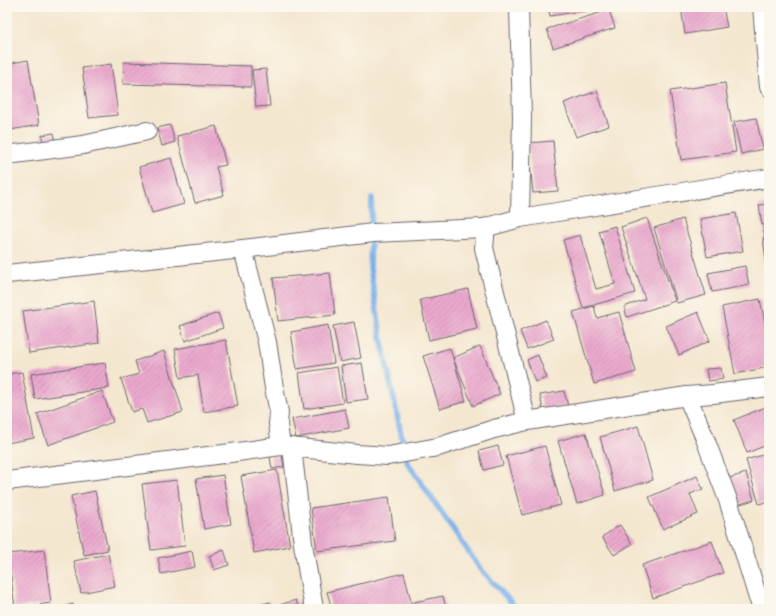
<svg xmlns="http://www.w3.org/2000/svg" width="776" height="616" viewBox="0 0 776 616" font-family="Mali,sans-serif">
  <defs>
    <pattern id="building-hatch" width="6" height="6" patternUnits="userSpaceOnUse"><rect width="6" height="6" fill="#eaa8cd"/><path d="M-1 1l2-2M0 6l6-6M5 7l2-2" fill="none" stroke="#c890b1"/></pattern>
  </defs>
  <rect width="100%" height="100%" fill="#fbf7ec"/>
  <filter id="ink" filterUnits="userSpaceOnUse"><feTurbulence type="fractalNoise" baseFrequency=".025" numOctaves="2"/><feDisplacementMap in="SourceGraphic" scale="8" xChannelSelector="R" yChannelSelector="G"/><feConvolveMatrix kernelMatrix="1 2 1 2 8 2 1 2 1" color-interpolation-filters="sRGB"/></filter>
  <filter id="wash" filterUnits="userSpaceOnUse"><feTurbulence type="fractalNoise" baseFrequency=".012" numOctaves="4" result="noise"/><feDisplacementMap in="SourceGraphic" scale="16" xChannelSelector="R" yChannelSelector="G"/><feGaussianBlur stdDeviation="0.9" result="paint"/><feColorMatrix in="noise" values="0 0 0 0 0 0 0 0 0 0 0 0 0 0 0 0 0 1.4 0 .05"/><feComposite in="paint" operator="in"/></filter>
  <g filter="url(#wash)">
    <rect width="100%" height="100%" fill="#f4e7d0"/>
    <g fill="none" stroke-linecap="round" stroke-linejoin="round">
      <path stroke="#7bb1ea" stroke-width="5.5" d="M 372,198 L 370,268 L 382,343 L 407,462 L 479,567 L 517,609"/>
    </g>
    <g id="blocks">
      <g fill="url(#building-hatch)">
        <path d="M 548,7 L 604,7 L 604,8 L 550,16 Z"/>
        <path d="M 681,7 L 723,7 L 727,27 L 685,34 Z"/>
        <path d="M 609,10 L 615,28 L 553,48 L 547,29 Z"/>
        <path d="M 28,60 L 39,125 L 10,130 L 7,115 L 7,64 Z"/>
        <path d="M 124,62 L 251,66 L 251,87 L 123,84 Z"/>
        <path d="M 111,64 L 118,115 L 89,118 L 82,68 Z"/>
        <path d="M 266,69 L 270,106 L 256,107 L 252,70 Z"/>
        <path d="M 725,83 L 736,152 L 681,160 L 670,91 Z"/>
        <path d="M 597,91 L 609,126 L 576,137 L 564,103 Z"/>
        <path d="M 756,118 L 763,149 L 741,154 L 734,122 Z"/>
        <path d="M 170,125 L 175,142 L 162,146 L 157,128 Z"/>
        <path d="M 216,126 L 226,165 L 216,167 L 224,195 L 195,203 L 177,136 Z"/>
        <path d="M 54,133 L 56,145 L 43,147 L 42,135 Z"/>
        <path d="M 553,141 L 558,191 L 533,193 L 528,143 Z"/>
        <path d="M 171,158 L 184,204 L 152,213 L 139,167 Z"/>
        <path d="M 769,204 L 769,260 L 766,260 L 763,238 L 765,238 L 763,224 L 762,225 L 759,205 Z"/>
        <path d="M 736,213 L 743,251 L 707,257 L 700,219 Z"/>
        <path d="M 647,218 L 675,301 L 627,317 L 624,307 L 645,299 L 621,227 Z"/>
        <path d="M 683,219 L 706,295 L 677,303 L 654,228 Z"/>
        <path d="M 615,226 L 635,293 L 583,308 L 563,240 L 580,235 L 596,289 L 615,284 L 599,231 Z"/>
        <path d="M 745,266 L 749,285 L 712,292 L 708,273 Z"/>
        <path d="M 330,273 L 335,315 L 278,321 L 273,278 Z"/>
        <path d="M 468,289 L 477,329 L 429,340 L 420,300 Z"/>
        <path d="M 760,299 L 769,343 L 769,367 L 735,374 L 722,307 Z"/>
        <path d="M 94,301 L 99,343 L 29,353 L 23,311 Z"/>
        <path d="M 594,306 L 597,318 L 619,312 L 636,372 L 594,384 L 573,312 Z"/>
        <path d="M 698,312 L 710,341 L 679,355 L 666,326 Z"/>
        <path d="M 218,313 L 223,328 L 185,341 L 180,326 Z"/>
        <path d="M 546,320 L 554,339 L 527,349 L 520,331 Z"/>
        <path d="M 354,322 L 361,358 L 340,362 L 333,326 Z"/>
        <path d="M 328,325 L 334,363 L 297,369 L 291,332 Z"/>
        <path d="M 226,340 L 238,406 L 204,412 L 198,375 L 180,378 L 175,349 Z"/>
        <path d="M 480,346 L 500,394 L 473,406 L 453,358 Z"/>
        <path d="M 450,348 L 466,401 L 440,409 L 423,356 Z"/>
        <path d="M 164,351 L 183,412 L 147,423 L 142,409 L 132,412 L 121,379 L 139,374 L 135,361 Z"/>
        <path d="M 538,355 L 547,378 L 535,382 L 527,360 Z"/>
        <path d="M 105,363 L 109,388 L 35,399 L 31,374 Z"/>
        <path d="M 362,363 L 368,399 L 346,402 L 341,366 Z"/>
        <path d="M 337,367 L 343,403 L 304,409 L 299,373 Z"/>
        <path d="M 721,368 L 723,379 L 708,381 L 706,369 Z"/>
        <path d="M 22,372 L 34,438 L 7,443 L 7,374 Z"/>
        <path d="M 102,391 L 113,422 L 48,445 L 37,414 Z"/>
        <path d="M 564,391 L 568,406 L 543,411 L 540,395 Z"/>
        <path d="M 768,406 L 769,444 L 747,453 L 734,420 Z"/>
        <path d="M 345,409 L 349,428 L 296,438 L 292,419 Z"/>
        <path d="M 638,426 L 653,480 L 615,491 L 600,437 Z"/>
        <path d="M 586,433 L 605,495 L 577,504 L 558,441 Z"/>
        <path d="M 498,446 L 503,465 L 484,470 L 479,451 Z"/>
        <path d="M 545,446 L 561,505 L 522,515 L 506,456 Z"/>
        <path d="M 769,453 L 769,501 L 759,504 L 746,460 Z"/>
        <path d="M 282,455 L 284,467 L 272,469 L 270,457 Z"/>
        <path d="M 277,470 L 290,546 L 254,553 L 241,476 Z"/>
        <path d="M 746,473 L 754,500 L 737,505 L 729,478 Z"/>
        <path d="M 223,475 L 231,524 L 204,529 L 196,479 Z"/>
        <path d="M 697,476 L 703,489 L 690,494 L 698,514 L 663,529 L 649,497 Z"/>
        <path d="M 177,480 L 185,546 L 151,550 L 142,484 Z"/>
        <path d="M 95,491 L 108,550 L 84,555 L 71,496 Z"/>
        <path d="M 389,497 L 395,541 L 317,551 L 311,508 Z"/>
        <path d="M 620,525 L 632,544 L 614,555 L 602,537 Z"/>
        <path d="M 712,541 L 723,573 L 653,598 L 642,565 Z"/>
        <path d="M 44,550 L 51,603 L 15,608 L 8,554 Z"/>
        <path d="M 224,550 L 229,565 L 214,570 L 209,556 Z"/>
        <path d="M 192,551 L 195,567 L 161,574 L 158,558 Z"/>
        <path d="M 108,554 L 115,586 L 81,593 L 74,561 Z"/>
        <path d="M 404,573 L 412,605 L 396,609 L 332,609 L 327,592 Z"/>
        <path d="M 443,596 L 446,609 L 415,609 L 414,602 Z"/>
        <path d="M 296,600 L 299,609 L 277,609 L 276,606 Z"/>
        <path d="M 270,602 L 272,609 L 246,609 L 246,608 Z"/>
        <path d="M 73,604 L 75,609 L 60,609 Z"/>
      </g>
    </g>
  </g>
  <g filter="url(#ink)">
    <use href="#blocks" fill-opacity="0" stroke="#6c676f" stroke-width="1"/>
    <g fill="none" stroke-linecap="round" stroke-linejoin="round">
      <g stroke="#6c676f" stroke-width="20">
        <g id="street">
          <path d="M 519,7 L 522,117 L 520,218"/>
          <path d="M 762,7 L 769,87"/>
          <path d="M 7,155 L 83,145 L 147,131"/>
          <path d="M 243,249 L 267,342 L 274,388 L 279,412 L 278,424 L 281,446"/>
          <path d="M 7,274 L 243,249 L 373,233 L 484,228"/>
          <path d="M 687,396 L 704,436 L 728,500 L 758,598 L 763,609"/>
          <path d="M 527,421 L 687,396 L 713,394 L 769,387"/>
          <path d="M 292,447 L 303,544 L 314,609"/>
          <path d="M 7,481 L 216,455 L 281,446 L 357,454 L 388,456 L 438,447 L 494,429 L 527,421 L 484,248 L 485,237 L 484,228 L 520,218 L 769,178"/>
        </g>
      </g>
      <use href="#street" stroke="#fff" stroke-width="18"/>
    </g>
  </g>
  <rect width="776" height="616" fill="none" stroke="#fbf7ec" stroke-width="24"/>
</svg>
